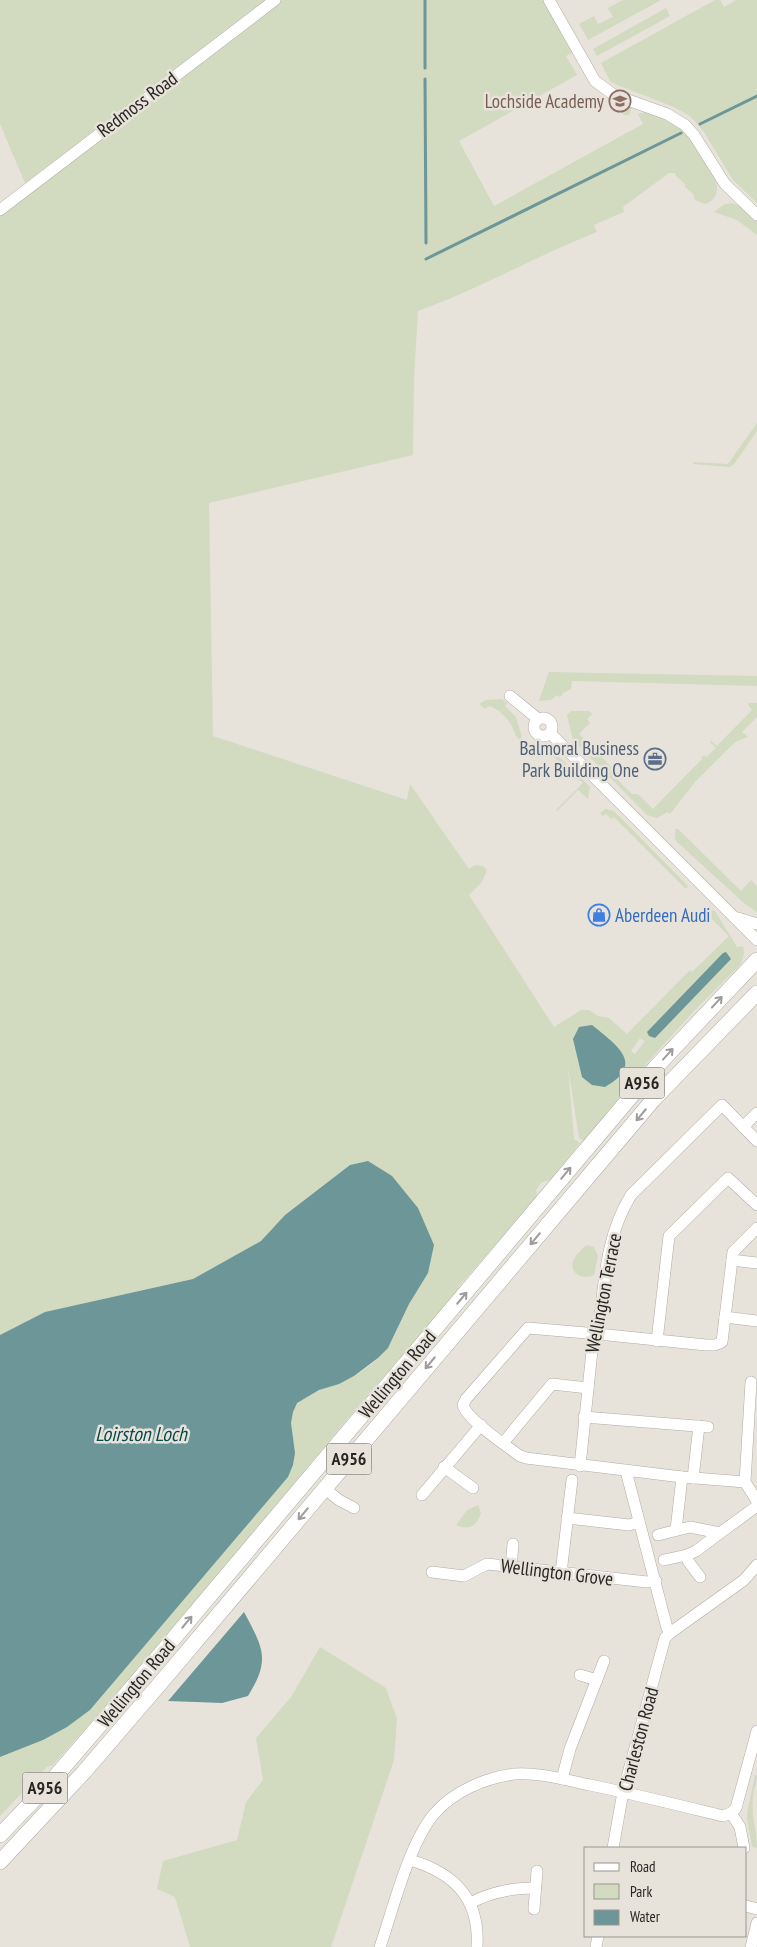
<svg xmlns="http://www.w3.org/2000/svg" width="757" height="1947" viewBox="0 0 757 1947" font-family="'PT Sans Narrow',sans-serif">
  <rect width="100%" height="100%" fill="#e7e3db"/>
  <g fill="#d2dac0" fill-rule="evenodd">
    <path d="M 0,0 L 266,0 L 25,183 L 0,124 Z"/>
    <path d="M 282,0 L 543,0 L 572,53 L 566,56 L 577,75 L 459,141 L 494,206 L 643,124 L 638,114 L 645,112 L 666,118 L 685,131 L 715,179 C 719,189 717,201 705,204 L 695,200 L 693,194 L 685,187 L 685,184 L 676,176 L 675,173 L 669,173 L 623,207 L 624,212 L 594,225 L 597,232 C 536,256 479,289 418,311 L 414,378 L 413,455 L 209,503 L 213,736 L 407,800 L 410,784 L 469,869 L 475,865 L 483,866 L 487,870 L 482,882 L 469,895 L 554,1027 L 581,1010 L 589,1010 L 598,1016 L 609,1018 L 627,1034 L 690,970 L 692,972 L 729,936 L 703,910 L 705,909 L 715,911 L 737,947 L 743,946 C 745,953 743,958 741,964 L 694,1011 L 648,1062 L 584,1141 L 579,1138 L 568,1067 L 574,1139 L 580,1143 L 550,1180 L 542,1182 L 536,1190 L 537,1193 L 535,1200 L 458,1287 L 460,1288 L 344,1423 L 153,1653 L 53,1765 L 47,1767 L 0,1816 L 0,1757 L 43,1740 L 66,1727 L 90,1710 L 288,1477 C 291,1469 294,1463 294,1455 C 295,1439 285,1416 297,1403 C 311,1389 339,1385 356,1375 C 368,1367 380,1359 388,1347 C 396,1335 401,1320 408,1306 C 414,1295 421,1284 428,1273 L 368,1162 L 350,1165 L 285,1215 L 261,1241 L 193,1279 L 45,1312 L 0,1335 L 0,215 ZM 640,1038 L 645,1041 L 635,1054 L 631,1051 Z"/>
    <path d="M 623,0 L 661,0 L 588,40 L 579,24 L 594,16 L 598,24 L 613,17 L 608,8 Z"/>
    <path d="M 715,0 L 720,0 L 724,7 L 736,0 L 757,0 L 757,203 L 733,180 L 704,132 L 691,117 L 674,107 L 617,85 L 610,81 L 601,63 Z"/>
    <path d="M 666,8 L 670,16 L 597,56 L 593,49 Z"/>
    <path d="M 615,101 L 632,107 L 629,115 L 624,115 L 620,108 L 614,112 L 610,103 Z"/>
    <path d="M 732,203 L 740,206 L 757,220 L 757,235 L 737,220 L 714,212 L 725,204 Z"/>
    <path d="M 757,423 L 757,431 L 734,464 L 730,467 L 693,464 L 694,462 L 728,464 Z"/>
    <path d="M 549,672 L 757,676 L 757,686 L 572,681 L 571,689 L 563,693 L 560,697 L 557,695 L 551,700 L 539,701 Z"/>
    <path d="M 502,699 L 507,703 L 505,706 L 516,717 L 522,737 L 520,740 C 514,735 515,731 511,725 C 507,717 497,708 489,706 L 485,709 L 479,704 L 486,700 Z"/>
    <path d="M 749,703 L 757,703 L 757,717 L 742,732 L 748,737 L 737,741 L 730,747 L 695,782 L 670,814 L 668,812 L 657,818 L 647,815 L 573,740 L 567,715 L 571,711 L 589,711 L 592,714 L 587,719 L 590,723 L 579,734 L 618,774 L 618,780 L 632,794 L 638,794 L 653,809 L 702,759 L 701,758 L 704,755 L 706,757 L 716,748 L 710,742 L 711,741 L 717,746 L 752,710 L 748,705 Z"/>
    <path d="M 535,749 L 557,755 L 590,787 L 588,799 L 578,790 L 557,811 L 556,810 L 583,783 L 580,780 L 579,781 L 555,758 L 532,752 Z"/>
    <path d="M 606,809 L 614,811 L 688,886 L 686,889 L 614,817 L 611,819 L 606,814 L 603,816 L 600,813 Z"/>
    <path d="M 675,829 L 678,829 L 741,891 L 751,880 L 757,886 L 757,912 L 745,904 L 676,841 L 675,838 Z"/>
    <path d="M 586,1245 L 594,1247 L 598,1256 L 594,1275 C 583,1280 569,1274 573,1261 C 575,1255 582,1250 586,1245 Z"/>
    <path d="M 478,1505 L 481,1513 C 477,1526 469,1531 456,1525 L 467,1510 Z"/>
    <path d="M 320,1647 L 386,1688 L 397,1719 L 394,1760 L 331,1947 L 190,1947 L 175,1897 L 157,1889 L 163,1861 L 237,1840 L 246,1802 L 263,1780 L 256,1738 L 291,1697 Z"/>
    <path d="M 755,1775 L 757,1775 C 757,1783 753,1790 753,1799 C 751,1816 757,1832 757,1848 L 752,1847 L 747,1818 L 748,1808 Z"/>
  </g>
  <g fill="#6c9697">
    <path d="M 726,952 L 731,959 L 655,1038 L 649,1036 L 647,1032 L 723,953 Z"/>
    <path d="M 592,1025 C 615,1044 647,1064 605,1087 L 592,1085 L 582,1077 L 573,1039 L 579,1027 Z"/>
    <path d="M 368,1161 L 392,1176 L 418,1208 L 434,1245 L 428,1273 L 409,1304 L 388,1348 L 378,1358 L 354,1376 L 339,1384 L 319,1390 L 297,1403 L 293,1412 L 291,1423 L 295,1453 L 293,1465 L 288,1477 L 90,1710 L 67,1727 L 43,1740 L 0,1757 L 0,1335 L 45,1312 L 193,1279 L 261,1241 L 285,1215 L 350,1165 Z"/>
    <path d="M 244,1612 C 263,1648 271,1659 248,1696 L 222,1703 L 168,1701 Z"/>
  </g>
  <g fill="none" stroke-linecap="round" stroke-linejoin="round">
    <g stroke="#6c9697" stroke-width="3">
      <path d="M 425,68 L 425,0"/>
      <path d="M 425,79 L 426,243"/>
      <path d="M 700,124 L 757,96"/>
      <path d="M 426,259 L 681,133"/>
    </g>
    <g stroke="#b0aca4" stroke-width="12">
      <g id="minor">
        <path d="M 549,0 L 595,81 L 614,95 L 667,114 L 685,125 L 694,135 L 725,184 L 757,215"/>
        <path d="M 0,210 L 275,0"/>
        <path d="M 510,696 L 538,719"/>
        <circle cx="543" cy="727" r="9"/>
        <path d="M 550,733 L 757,940"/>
        <path d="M 738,918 L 757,924"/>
        <path d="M 743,1127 L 757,1113"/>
        <path d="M 732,1260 L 757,1263"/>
        <path d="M 725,1317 L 757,1321"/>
        <path d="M 657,1341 L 669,1236 L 728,1178 L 757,1205"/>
        <path d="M 751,1382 L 745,1482 L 757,1501"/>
        <path d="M 584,1417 L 708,1427"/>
        <path d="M 503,1443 L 552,1384 L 588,1388"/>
        <path d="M 580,1466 L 593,1341 L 598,1334 C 604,1286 605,1237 631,1195 L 722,1105 L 757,1141"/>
        <path d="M 444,1467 L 473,1488"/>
        <path d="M 626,1471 L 667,1628 L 670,1633"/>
        <path d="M 693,1478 L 699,1426"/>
        <path d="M 745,1482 L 682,1477 L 526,1458 L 520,1456 C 507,1446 467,1420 463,1405 L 466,1399 L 528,1328 L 598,1334 L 706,1345 L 715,1345 L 722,1342 L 733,1252 L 757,1228"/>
        <path d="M 324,1488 L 339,1500 L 354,1508"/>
        <path d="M 422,1495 L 481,1425"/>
        <path d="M 567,1518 L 629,1525 L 639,1522"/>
        <path d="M 676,1530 L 682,1477"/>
        <path d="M 658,1535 L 690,1527 L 720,1533 L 757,1506"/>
        <path d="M 664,1560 L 687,1555"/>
        <path d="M 511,1566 L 513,1544"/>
        <path d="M 432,1572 L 464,1576 L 487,1564 L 647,1582 L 656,1581"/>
        <path d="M 561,1573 L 572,1480"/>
        <path d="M 700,1577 L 688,1561 L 687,1555 L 696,1551 L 720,1533"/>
        <path d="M 580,1675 L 597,1680"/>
        <path d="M 562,1779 L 570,1749 L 604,1661"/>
        <path d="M 731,1813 L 736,1808 L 757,1731"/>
        <path d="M 731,1813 L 740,1827 L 744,1848"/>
        <path d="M 613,1848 L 623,1792 L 665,1638 L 670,1633 L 744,1580 L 757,1565"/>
        <path d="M 410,1860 C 454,1873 480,1898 477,1947"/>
        <path d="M 470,1903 C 491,1892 511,1888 534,1888"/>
        <path d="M 746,1906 L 757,1909"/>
        <path d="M 534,1909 L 537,1871"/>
        <path d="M 380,1947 C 393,1909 409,1844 434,1814 C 454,1791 485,1778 514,1774 C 539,1772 566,1780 590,1785 C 634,1794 678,1805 723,1816 L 731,1813"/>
        <path d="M 596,1947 L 598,1936"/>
        <path d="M 751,1947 L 757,1923"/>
      </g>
    </g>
    <g stroke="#b0aca4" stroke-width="16">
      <g id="major">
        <path d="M 0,1835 L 49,1784 L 147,1670 L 655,1068 L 757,960"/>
        <path d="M 0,1862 L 84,1772 L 169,1673 L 653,1100 L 757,993"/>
      </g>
    </g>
    <use href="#minor" stroke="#fff" stroke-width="11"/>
    <use href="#major" stroke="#fff" stroke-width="15"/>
  </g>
  <defs><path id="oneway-shaft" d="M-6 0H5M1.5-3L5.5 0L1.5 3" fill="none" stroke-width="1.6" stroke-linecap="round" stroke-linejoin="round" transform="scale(1.25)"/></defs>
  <g stroke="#9e9d9c">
    <use href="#oneway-shaft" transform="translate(717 1002) rotate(-47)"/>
    <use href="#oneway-shaft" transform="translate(668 1054) rotate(-48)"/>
    <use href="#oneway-shaft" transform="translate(641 1115) rotate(130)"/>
    <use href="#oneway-shaft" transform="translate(566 1173) rotate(-50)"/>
    <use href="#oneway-shaft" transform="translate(535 1239) rotate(130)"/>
    <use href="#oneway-shaft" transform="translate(462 1298) rotate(-50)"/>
    <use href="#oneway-shaft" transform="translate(430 1363) rotate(130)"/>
    <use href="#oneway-shaft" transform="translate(303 1514) rotate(130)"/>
    <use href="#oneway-shaft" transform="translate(187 1622) rotate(-50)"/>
  </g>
  <defs>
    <g id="school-ring" transform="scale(1.125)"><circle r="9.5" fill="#e7e3db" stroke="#8d6e63" stroke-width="1.5"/><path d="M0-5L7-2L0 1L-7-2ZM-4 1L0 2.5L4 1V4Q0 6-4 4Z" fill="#8d6e63"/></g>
    <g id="office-ring" transform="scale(1.125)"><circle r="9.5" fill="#e7e3db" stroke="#5c6f8a" stroke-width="1.5"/><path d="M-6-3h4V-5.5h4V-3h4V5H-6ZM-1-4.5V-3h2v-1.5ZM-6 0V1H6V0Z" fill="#5c6f8a"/></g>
    <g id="shop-ring" transform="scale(1.125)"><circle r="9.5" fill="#e7e3db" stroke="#3f7fe0" stroke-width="1.5"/><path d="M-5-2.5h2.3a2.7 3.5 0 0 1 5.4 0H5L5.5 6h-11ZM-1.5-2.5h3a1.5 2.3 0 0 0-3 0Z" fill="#3f7fe0"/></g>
  </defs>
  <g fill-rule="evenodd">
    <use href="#school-ring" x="620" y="101"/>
    <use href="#office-ring" x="655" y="759"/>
    <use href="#shop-ring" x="599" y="915"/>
  </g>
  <g text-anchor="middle" stroke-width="5" stroke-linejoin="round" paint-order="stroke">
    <g fill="#e7e3db" stroke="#615f5a" stroke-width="1">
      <rect x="619.5" y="1067.5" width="45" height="31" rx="4"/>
      <rect x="326.5" y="1443.5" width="45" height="31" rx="4"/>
      <rect x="22.5" y="1772.5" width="45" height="31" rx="4"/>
    </g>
    <g font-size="18" font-weight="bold" fill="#282623">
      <text x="642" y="1089">A956</text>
      <text x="349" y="1465">A956</text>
      <text x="45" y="1794">A956</text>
    </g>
    <g font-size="19" fill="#785e54" stroke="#e7e3db" text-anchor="end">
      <text x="604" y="108">Lochside Academy</text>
    </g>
    <g font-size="19" fill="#282623" stroke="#e7e3db">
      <text transform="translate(137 104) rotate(-37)" y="7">Redmoss Road</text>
      <text transform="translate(603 1293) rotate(-79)" y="7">Wellington Terrace</text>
      <text transform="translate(397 1374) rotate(-50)" y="7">Wellington Road</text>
      <text transform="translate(557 1572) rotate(7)" y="7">Wellington Grove</text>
      <text transform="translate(136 1683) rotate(-50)" y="7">Wellington Road</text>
      <text transform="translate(638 1739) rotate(-75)" y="7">Charleston Road</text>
    </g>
    <g font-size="19" fill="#4e5e75" stroke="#e7e3db" text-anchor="end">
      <text x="639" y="755">Balmoral Business<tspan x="639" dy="22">Park Building One</tspan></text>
    </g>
    <g font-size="19" fill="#366cbe" stroke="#e7e3db" text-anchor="start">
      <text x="615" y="922">Aberdeen Audi</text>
    </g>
    <g font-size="20" font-style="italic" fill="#06494b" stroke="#e7e3db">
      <text x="141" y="1441">Loirston Loch</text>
    </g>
  </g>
  <rect x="584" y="1847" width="162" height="90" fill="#e7e3db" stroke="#9b9791"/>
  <rect x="594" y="1863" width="25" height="8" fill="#ffffff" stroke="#9b9791"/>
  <text x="630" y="1872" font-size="15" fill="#282623">Road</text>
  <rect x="594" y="1884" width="25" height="15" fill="#d2dac0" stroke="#9b9791"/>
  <text x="630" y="1897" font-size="15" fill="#282623">Park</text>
  <rect x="594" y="1910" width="25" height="15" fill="#6c9697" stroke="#9b9791"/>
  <text x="630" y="1922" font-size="15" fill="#282623">Water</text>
</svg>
